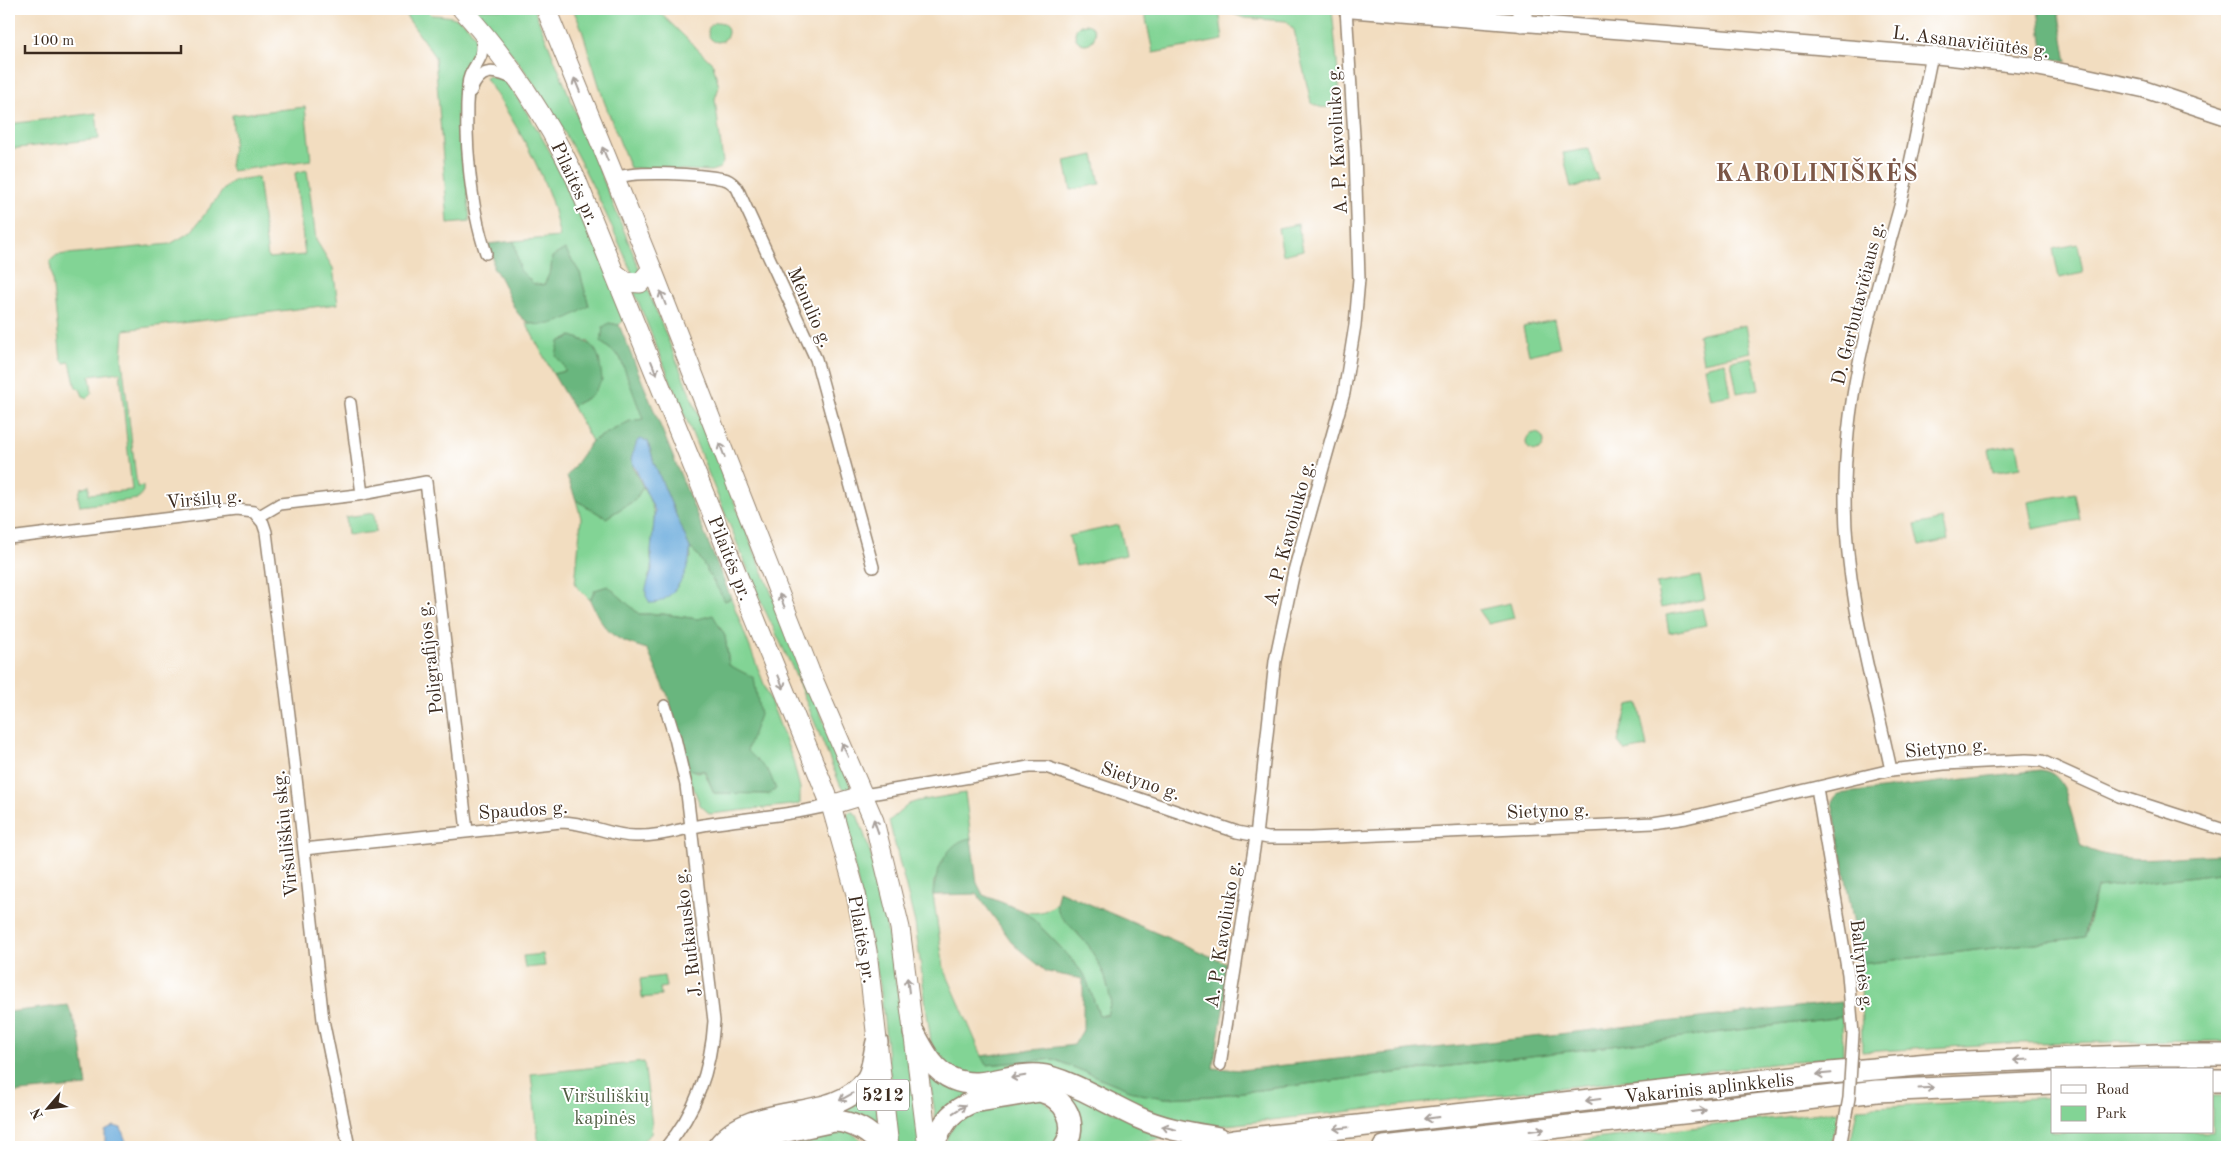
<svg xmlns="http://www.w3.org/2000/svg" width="2236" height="1156" viewBox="0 0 2236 1156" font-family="'Old Standard TT',serif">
  <rect width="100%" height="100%" fill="#fff"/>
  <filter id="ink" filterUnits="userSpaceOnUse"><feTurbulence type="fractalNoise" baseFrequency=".02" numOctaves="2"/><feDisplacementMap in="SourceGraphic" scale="10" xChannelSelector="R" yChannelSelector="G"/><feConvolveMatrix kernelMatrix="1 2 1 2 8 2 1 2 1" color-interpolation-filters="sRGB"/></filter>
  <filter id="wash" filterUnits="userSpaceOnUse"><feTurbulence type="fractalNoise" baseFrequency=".0096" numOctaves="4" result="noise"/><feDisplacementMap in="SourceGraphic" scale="20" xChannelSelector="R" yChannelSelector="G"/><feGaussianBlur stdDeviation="1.12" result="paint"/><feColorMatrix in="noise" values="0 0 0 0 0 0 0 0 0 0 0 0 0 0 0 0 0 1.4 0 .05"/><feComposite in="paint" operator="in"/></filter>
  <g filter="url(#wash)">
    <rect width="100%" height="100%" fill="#f2ddc0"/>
    <g fill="#82d495" stroke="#5e7f5a">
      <path d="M 387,9 L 426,9 L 432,15 C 457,16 468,19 478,44 L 463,135 L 470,221 L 448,223 L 435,57 L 402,10 Z"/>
      <path d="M 472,9 L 534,9 L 639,268 L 640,273 L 635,276 L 632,273 C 592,179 546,82 472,9 Z"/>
      <path d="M 573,9 L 656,9 L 713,64 L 719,87 L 715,99 L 723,162 L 720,168 L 711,171 L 630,168 L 604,101 L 581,27 Z"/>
      <path d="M 1144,9 L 1219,9 L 1223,40 L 1153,53 Z"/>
      <path d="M 1221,9 L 1332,9 L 1341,104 C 1329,107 1321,111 1311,102 L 1294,30 L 1286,21 L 1244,18 Z"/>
      <circle cx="718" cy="32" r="10"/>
      <circle cx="1085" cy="34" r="10"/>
      <path d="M 489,76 L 505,80 C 556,152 594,235 627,317 L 619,325 L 609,323 L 601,342 L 620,357 L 644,419 L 630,421 L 592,441 L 572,406 L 591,396 L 589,342 L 571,336 L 559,342 L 565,371 L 553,374 L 526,323 L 536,324 L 589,306 L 580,273 L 565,249 L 552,257 L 551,270 L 544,285 L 534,284 L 520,270 L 514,241 L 560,237 C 556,222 554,206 548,192 C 533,151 509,114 485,77 Z"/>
      <path d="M 305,107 L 311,160 L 232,171 L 230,166 L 234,140 L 232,115 Z"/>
      <path d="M 96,113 L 99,139 L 9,149 L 9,124 Z"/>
      <path d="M 1588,149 L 1599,180 L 1571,188 L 1563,153 Z"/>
      <path d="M 1094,155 L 1100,184 L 1071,190 L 1065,161 Z"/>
      <path d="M 307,170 L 316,240 L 333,268 L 338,304 L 124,330 L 122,359 L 137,487 L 143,486 L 143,491 L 138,499 L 80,506 L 78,497 L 81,488 L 89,485 L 89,494 L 132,490 L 120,372 L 90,376 L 92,393 L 87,398 L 83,396 L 80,389 L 76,388 L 70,362 L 64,363 L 61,359 L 50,261 L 57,255 L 170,244 L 191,232 L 224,189 L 234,180 L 258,177 L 268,258 L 305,255 L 295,173 Z"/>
      <path d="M 1298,224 L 1303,250 L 1283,255 L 1278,228 Z"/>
      <path d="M 2078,244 L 2083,273 L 2059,278 L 2053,249 Z"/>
      <path d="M 646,286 L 851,788 L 847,791 L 841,787 L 792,667 L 762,604 L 633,289 Z"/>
      <path d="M 1554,320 L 1560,348 L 1529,355 L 1523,327 Z"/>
      <path d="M 1746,325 L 1751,352 L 1703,362 L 1698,335 Z"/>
      <path d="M 1752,357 L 1759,389 L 1737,393 L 1731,361 Z"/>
      <path d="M 1725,362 L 1731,395 L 1710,399 L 1704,367 Z"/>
      <circle cx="1535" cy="442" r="9"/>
      <path d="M 2017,444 L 2021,467 L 1993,472 L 1988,449 Z"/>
      <path d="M 643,487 C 660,518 653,519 651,552 C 650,564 655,564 648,578 L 691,558 L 690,548 L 698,555 L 725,601 L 731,598 L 792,757 L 800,788 L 800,804 L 710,814 L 700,805 L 685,765 L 697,772 L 704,771 L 714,793 L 769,794 L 742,758 L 725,636 L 698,619 L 663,614 L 639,614 L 608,586 L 595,590 L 590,600 L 575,585 L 581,518 L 576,500 L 606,518 L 635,500 Z"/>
      <path d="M 2075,493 L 2080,520 L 2033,529 L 2028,502 Z"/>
      <path d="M 374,513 L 376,532 L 348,535 L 346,517 Z"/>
      <path d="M 1943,519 L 1948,540 L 1920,546 L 1915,525 Z"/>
      <path d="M 1119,525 L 1126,555 L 1076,566 L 1069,536 Z"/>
      <path d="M 1700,576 L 1705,599 L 1661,608 L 1656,584 Z"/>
      <path d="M 1510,603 L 1514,618 L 1488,624 L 1478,610 Z"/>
      <path d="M 1702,608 L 1706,625 L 1669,633 L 1666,615 Z"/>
      <path d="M 1638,703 L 1647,747 L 1625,751 L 1618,742 L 1628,705 Z"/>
      <path d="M 965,793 L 971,838 L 968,839 L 934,881 L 933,895 L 944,968 L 986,1065 L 1053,1059 L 1140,1094 L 1165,1098 L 1211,1096 L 1842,1017 L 1843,1056 L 1209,1127 L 1175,1124 L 1073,1080 L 967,1076 L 944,1065 L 931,1043 L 915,923 L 889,821 L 909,804 L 918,801 Z"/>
      <path d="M 851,811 L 857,815 C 878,866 886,924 895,978 C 905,1034 915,1090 921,1147 L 898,1147 L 880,985 L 844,819 L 847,814 Z"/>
      <path d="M 2227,872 L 2227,1041 L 2014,1043 L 1862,1052 L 1861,964 L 2085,937 L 2097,888 Z"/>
      <path d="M 1056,904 L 1059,914 L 1089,946 L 1105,976 L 1111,1001 L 1107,1015 L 1099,1015 L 1085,976 L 1067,954 L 1026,912 C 1038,914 1046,912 1056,904 Z"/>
      <path d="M 543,954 L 545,966 L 525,968 L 523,956 Z"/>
      <path d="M 664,976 L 666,987 L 660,988 L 661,996 L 642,998 L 640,979 Z"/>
      <path d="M 644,1062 L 652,1125 L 651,1134 L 640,1143 L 603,1147 L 539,1147 L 531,1074 Z"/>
      <path d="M 928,1070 L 1042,1082 L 1173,1137 L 1111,1147 L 1073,1147 L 1052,1088 L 936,1120 Z"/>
      <path d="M 874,1086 L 880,1133 L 870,1125 L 727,1146 Z"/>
      <path d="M 2212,1095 L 2227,1095 L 2227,1147 L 1850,1147 L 1857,1108 L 2052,1097 L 2052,1132 L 2212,1132 Z"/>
      <path d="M 1040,1096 L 1063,1119 L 1057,1147 L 945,1147 L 948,1135 L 962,1113 Z"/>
      <path d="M 1838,1111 L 1831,1147 L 1524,1147 Z"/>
      <path d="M 842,1126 L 871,1147 L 750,1147 Z"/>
    </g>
    <g fill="#69b67e" stroke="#52704e">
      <path d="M 2038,9 L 2058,9 L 2067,62 L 2044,57 Z"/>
      <path d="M 514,241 L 520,270 L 534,284 L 544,285 L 551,270 L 552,257 L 565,249 L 580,273 L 589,306 C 566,321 529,340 513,305 C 506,292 503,279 493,268 L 493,258 L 488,244 Z"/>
      <path d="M 609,323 L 619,325 L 731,598 L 725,601 L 698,555 L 690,548 L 654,463 L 648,441 L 633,467 L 643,487 L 635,500 L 606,518 L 576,500 L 567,476 L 592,441 L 630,421 L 643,419 L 620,357 L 601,342 L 603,327 Z"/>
      <path d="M 572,336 C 599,346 599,352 602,380 L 591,396 L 572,406 L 553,374 L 565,371 L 564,366 L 556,356 L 559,342 Z"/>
      <path d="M 608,586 L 639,614 L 663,614 L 698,619 L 713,615 L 725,636 L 729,665 L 754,678 L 760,715 L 747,750 L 769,772 L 776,789 L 769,794 L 714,793 L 705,771 L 691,770 L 685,765 L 669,698 L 647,649 C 613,639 605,634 590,600 L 595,590 Z"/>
      <path d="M 2041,770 C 2053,772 2058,777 2064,788 L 2081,846 C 2129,869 2176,853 2227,855 L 2227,872 L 2097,888 L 2086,927 L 2085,937 L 1861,964 L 1832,801 L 1838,794 Z"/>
      <path d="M 971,838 L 977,883 L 983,895 L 1026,912 L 1067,954 L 1085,976 L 1099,1015 L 1107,1015 L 1111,1001 L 1105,976 L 1089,946 L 1059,914 L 1056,904 L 1059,891 L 1231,965 L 1213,1068 L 1241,1070 L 1841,1002 L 1842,1017 L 1211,1096 L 1165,1098 L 1140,1094 L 1053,1059 L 986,1065 L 981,1056 L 1074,1045 L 1083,1030 L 1083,979 L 1047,972 L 1014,945 L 977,894 L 933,895 C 935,873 946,841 971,838 Z"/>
      <path d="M 68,1005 L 80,1037 L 87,1086 L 9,1093 L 9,1012 Z"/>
    </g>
    <g fill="#69aadc" stroke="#526a7d">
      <path d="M 641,439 L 648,441 L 654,463 L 690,548 C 692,567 673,605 650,603 L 646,596 L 646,588 L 652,569 L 651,551 L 655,511 L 631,459 L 637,441 Z"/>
      <path d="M 114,1126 L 121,1128 L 128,1147 L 105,1147 L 105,1131 Z"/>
    </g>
  </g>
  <g filter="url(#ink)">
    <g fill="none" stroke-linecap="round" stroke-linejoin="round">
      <g stroke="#96846f" stroke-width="14">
        <g id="street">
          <path d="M 481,32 C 482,40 483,48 481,55 C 477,66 468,73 468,86 C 464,135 470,207 486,253"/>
          <path d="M 471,91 C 480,66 496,70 516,80"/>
          <path d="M 614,178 C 637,170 700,174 724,179 C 730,180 733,184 737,188 L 816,359 L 873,567"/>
          <path d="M 350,403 L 362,494"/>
          <path d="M 258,517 L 280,504 L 357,495 L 426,482 L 467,831"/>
          <path d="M 9,538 L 237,510 L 254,512 L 263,523 L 266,532 L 289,715 L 323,1020 L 349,1147"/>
          <path d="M 665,706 L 675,738 L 686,785 L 714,1021 C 711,1069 697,1111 666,1147"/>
          <path d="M 1891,770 C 1872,681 1845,590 1845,498 C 1844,392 1872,307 1900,206 C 1913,156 1921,105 1932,55"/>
          <path d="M 1817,788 L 1848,974 L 1853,1034"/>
          <path d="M 864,795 L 1029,767 L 1046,767 L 1237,832 L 1268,838 L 1311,838 L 1654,823 L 1686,818 L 1891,770 L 1944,764 L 2026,760 L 2042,761 L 2119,796 L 2227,831"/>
          <path d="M 304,849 L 561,822 C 587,822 610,836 635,836 C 659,837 680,829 703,825 C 745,818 789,816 831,805"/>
          <path d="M 1220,1065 L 1256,836 L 1275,661 L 1294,571 L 1344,393 L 1355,325 L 1359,279 L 1355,152 L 1346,9"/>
          <path d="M 1840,1147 L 1844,1125"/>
        </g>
      </g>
      <g stroke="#96846f" stroke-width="19">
        <path id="secondary" d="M 1346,9 L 1932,55 L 2026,65 L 2078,75 L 2143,89 L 2227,117"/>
      </g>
      <g stroke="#96846f" stroke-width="21">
        <g id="primary">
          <path d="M 462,9 C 510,62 545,115 576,179 L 831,805 L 856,894 L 867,951 L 889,1147"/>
          <path d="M 546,9 L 652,269 L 810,672 L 874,821 L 900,928 L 928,1147"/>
          <path d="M 1522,9 L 1522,22"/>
          <path d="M 616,274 L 626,282 L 640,283 L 652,269"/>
          <path d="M 831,805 L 864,795"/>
        </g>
      </g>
      <g stroke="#96846f" stroke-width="24">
        <g id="highway">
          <path d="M 914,1033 C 924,1051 933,1071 953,1079 C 981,1091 1010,1072 1039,1075 C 1065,1077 1112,1106 1137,1117 C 1163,1129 1191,1133 1219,1138"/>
          <path d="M 2212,1081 L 2227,1081"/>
          <path d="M 718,1147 C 753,1099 835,1126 867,1079 C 873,1070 874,1053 877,1042"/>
          <path d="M 739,1147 L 755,1138 L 834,1121 C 855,1122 870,1132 883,1147"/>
          <path d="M 931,1147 C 944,1125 947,1112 973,1102 L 1040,1091 C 1065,1098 1080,1124 1064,1147"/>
          <path d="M 1192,1147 L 1234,1140 L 1819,1074 L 1940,1063 L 2158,1055 L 2227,1055"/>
          <path d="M 1384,1147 L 1877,1091 L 2052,1083"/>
        </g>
      </g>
      <use href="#street" stroke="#fff" stroke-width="11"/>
      <use href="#secondary" stroke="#fff" stroke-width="16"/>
      <use href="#primary" stroke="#fff" stroke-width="19"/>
      <use href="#highway" stroke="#fff" stroke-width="21"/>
      <g stroke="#96846f" stroke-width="14" stroke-linecap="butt">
        <path id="street-bridge" d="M 1844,1125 L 1849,1098 L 1853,1034"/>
      </g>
      <use href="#street-bridge" stroke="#fff" stroke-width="11"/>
    </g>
    <defs><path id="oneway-shaft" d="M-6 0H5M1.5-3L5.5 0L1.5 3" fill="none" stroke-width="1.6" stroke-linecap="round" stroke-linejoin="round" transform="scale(1.25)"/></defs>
    <g stroke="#a79f9a">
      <use href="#oneway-shaft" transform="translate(577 85) rotate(-112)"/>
      <use href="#oneway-shaft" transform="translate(605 154) rotate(-112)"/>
      <use href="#oneway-shaft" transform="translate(663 298) rotate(-111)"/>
      <use href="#oneway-shaft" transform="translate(654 368) rotate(68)"/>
      <use href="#oneway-shaft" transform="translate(722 450) rotate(-111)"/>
      <use href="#oneway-shaft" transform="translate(782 601) rotate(-112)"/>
      <use href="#oneway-shaft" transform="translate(781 682) rotate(68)"/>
      <use href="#oneway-shaft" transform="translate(845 750) rotate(-114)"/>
      <use href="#oneway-shaft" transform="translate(876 826) rotate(-109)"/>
      <use href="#oneway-shaft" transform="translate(908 985) rotate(-97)"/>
      <use href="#oneway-shaft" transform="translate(2021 1060) rotate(177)"/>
      <use href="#oneway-shaft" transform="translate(1824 1074) rotate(175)"/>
      <use href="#oneway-shaft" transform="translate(1018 1077) rotate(170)"/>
      <use href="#oneway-shaft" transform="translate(1926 1088) rotate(-3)"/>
      <use href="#oneway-shaft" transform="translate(846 1097) rotate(151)"/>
      <use href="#oneway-shaft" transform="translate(1593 1100) rotate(173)"/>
      <use href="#oneway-shaft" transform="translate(959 1109) rotate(-33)"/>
      <use href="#oneway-shaft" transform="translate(1699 1111) rotate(-7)"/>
      <use href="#oneway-shaft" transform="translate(1432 1118) rotate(173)"/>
      <use href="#oneway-shaft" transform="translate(1169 1128) rotate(-166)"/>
      <use href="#oneway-shaft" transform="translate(1341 1128) rotate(174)"/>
      <use href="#oneway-shaft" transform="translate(1537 1130) rotate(-7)"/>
    </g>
  </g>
  <g text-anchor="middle" stroke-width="4" stroke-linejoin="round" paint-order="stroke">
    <rect fill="#fff" stroke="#766a62" stroke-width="1" x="857" y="1079.5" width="52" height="31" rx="4"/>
    <g font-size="18" font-weight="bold" fill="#3b2a1e">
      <text x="883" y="1101">5212</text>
    </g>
    <g font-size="19" fill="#3b2a1e" stroke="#fff">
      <text transform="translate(1971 41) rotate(7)" y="7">L. Asanavičiūtės g.</text>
      <text transform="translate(1336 140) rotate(-93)" y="7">A. P. Kavoliuko g.</text>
      <text transform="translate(576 183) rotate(65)" y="7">Pilaitės pr.</text>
      <text transform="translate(1857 303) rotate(-76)" y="7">D. Gerbutavičiaus g.</text>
      <text transform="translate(811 307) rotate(66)" y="7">Mėnulio g.</text>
      <text transform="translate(204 498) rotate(-5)" y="7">Viršilų g.</text>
      <text transform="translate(1288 533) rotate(-75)" y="7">A. P. Kavoliuko g.</text>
      <text transform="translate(731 558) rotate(68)" y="7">Pilaitės pr.</text>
      <text transform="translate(429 658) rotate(-97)" y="7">Poligrafijos g.</text>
      <text transform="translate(1946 747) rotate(-5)" y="7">Sietyno g.</text>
      <text transform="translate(1141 780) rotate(19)" y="7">Sietyno g.</text>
      <text transform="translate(523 809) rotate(-4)" y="7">Spaudos g.</text>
      <text transform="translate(1548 810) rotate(-2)" y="7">Sietyno g.</text>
      <text transform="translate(284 834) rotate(-96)" y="7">Viršuliškių skg.</text>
      <text transform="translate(687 933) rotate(-97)" y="7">J. Rutkausko g.</text>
      <text transform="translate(1222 934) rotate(-81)" y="7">A. P. Kavoliuko g.</text>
      <text transform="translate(863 939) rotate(80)" y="7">Pilaitės pr.</text>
      <text transform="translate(1863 965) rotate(83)" y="7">Baltynės g.</text>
      <text transform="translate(1709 1087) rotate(-6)" y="7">Vakarinis aplinkkelis</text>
    </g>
    <g font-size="19" fill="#505d42" stroke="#fff">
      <text x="605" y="1102">Viršuliškių<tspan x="605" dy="22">kapinės</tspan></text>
    </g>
    <g font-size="24" font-weight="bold" letter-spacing="1" fill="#7b5646" stroke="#fff">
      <text x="1817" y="181">KAROLINIŠKĖS</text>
    </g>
  </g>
  <rect width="2236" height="1156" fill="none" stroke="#fff" stroke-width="30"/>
  <rect x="2051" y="1068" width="162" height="65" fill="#ffffff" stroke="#b1aaa5"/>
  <rect x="2061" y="1085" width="25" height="8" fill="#ffffff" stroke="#b1aaa5"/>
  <text x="2096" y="1094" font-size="15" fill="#3b2a1e">Road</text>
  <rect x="2061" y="1106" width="25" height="15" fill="#82d495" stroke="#b1aaa5"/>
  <text x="2096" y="1118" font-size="15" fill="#3b2a1e">Park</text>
  <g transform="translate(48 1108) rotate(242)" stroke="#ffffff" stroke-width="4" paint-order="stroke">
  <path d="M0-4L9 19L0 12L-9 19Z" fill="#3b2a1e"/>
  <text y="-8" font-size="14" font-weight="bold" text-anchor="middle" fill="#3b2a1e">N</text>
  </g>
  <path d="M25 45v8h156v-8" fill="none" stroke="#3b2a1e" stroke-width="2.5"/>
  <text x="32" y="45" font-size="15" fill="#3b2a1e" stroke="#ffffff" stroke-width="4" paint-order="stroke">100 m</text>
</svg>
